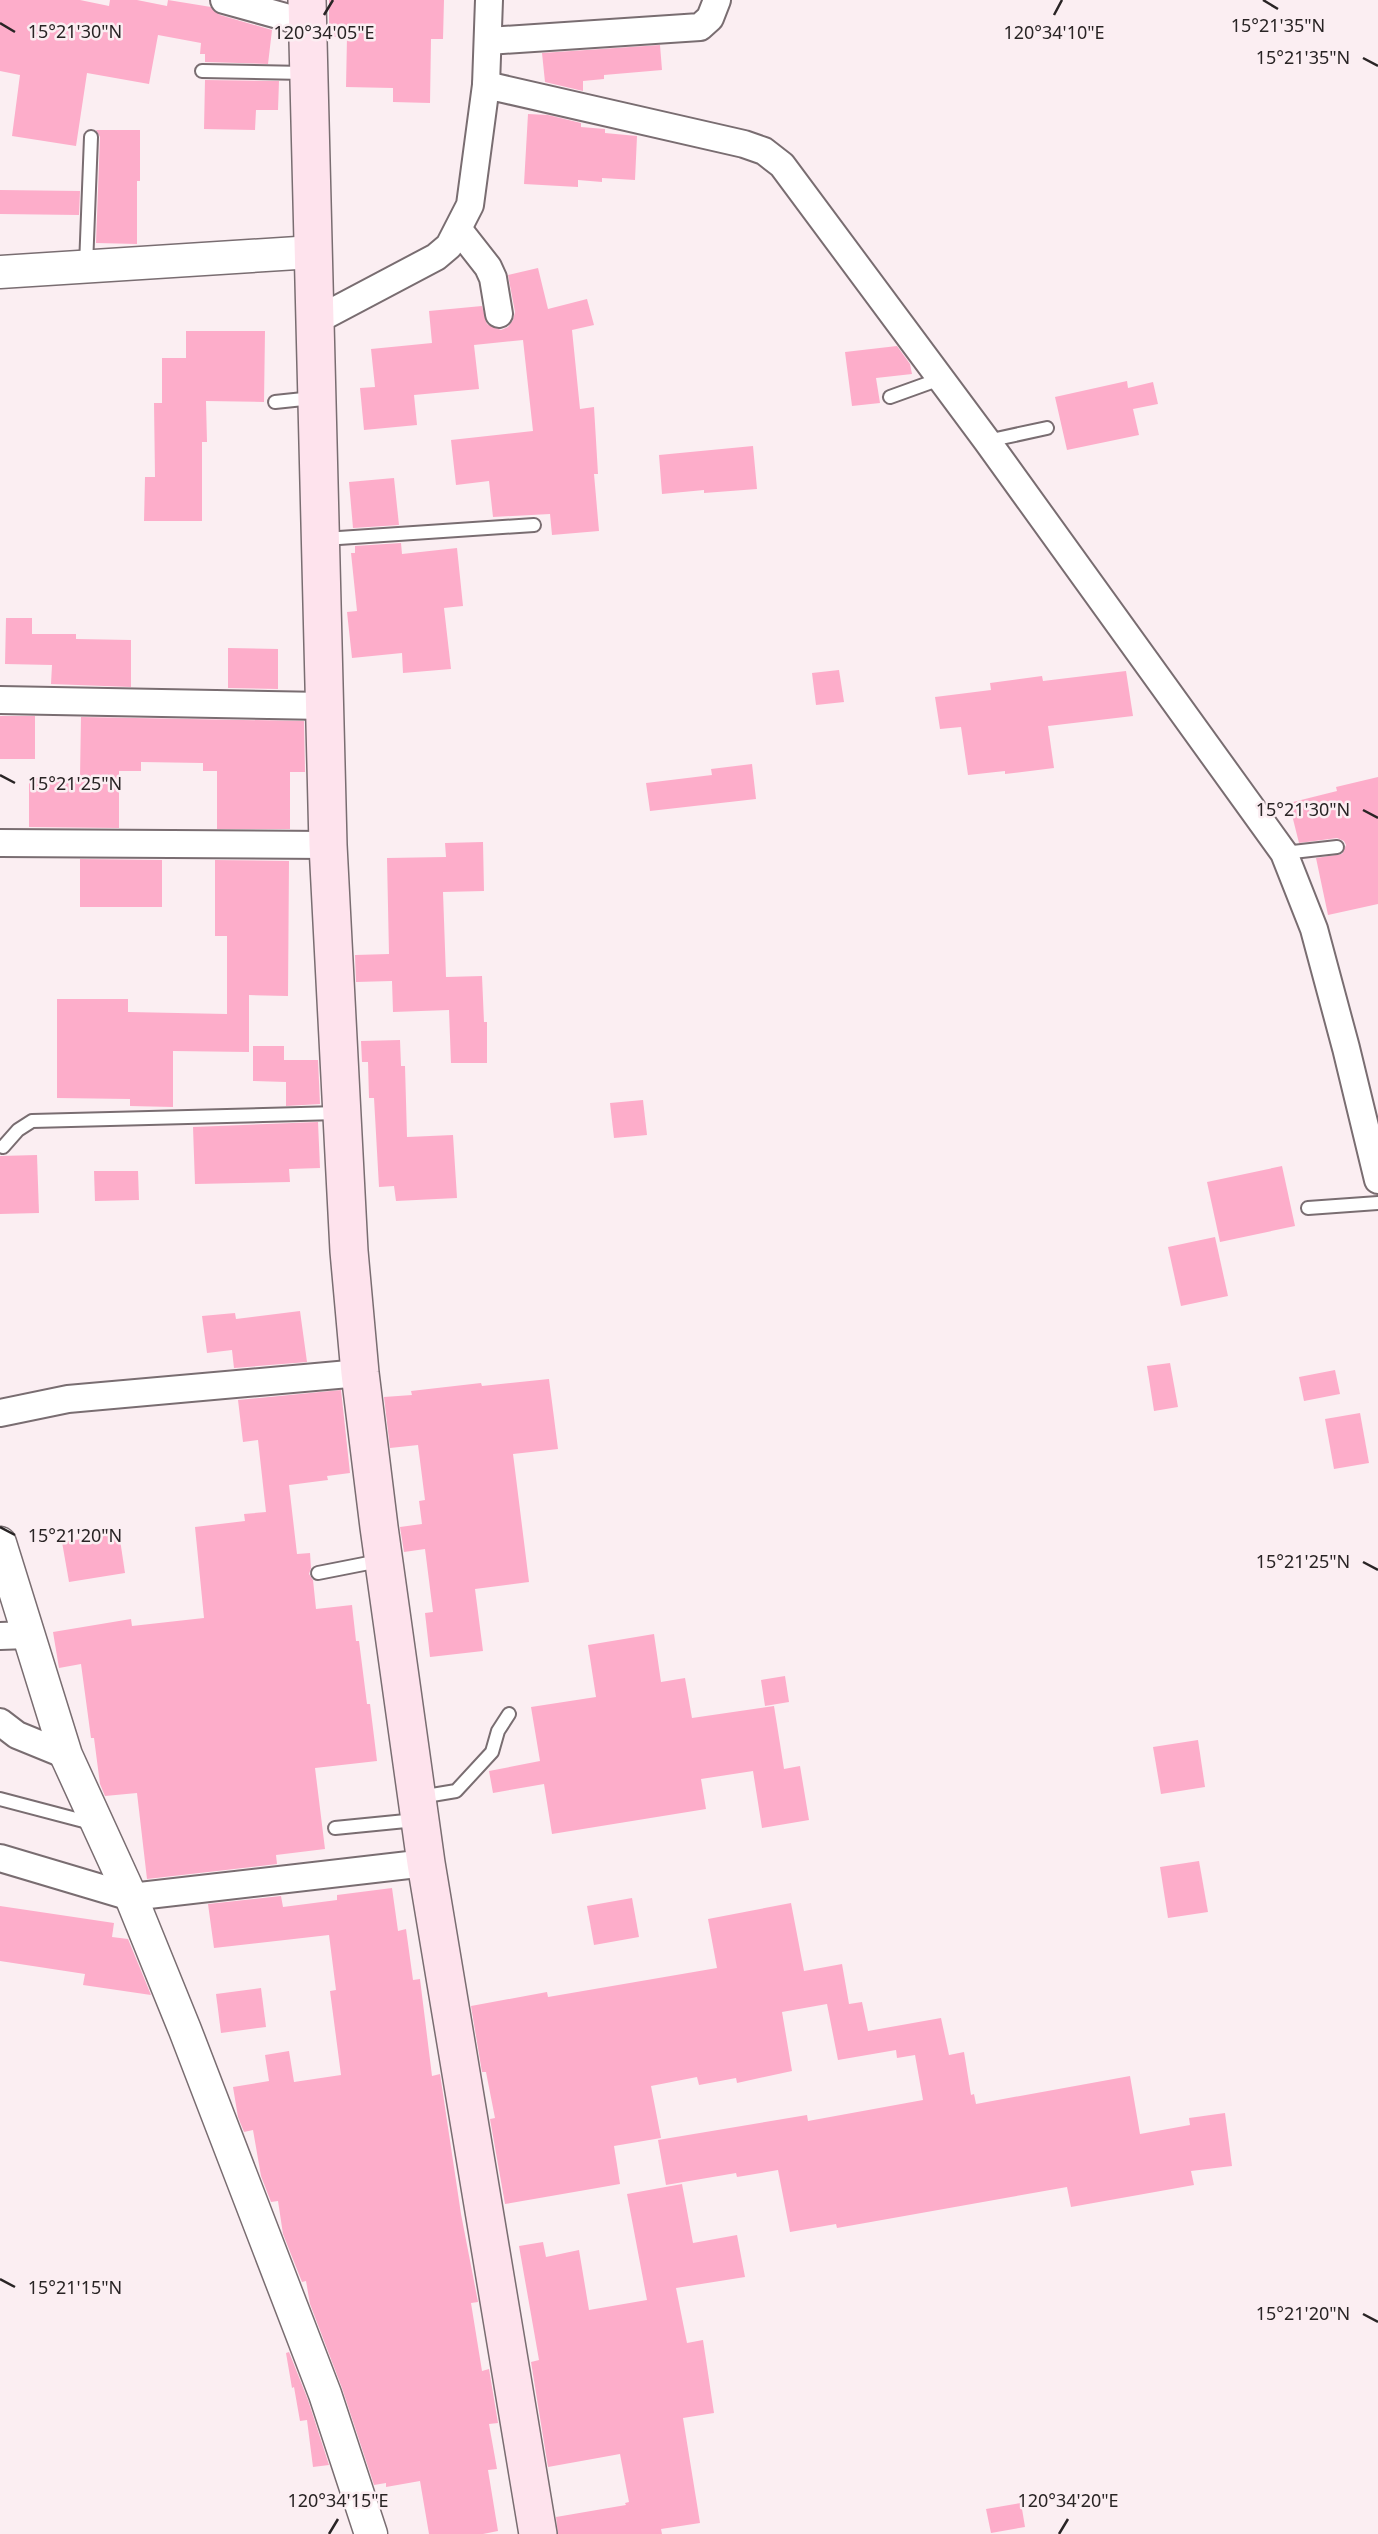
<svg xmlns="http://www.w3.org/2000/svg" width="1378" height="2534" viewBox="0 0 1378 2534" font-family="'Noto Sans',sans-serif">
  <rect width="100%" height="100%" fill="#fbeef2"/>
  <g fill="#fdadca">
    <path d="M 0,0 L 80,0 L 109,6 L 110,0 L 137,0 L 167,6 L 168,0 L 211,7 L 220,15 L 272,30 L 268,64 L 205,62 L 205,54 L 200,54 L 201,43 L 158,35 L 149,84 L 87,73 L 76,146 L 12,136 L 20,75 L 0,71 Z"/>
    <path d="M 329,0 L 444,0 L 443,39 L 431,39 L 430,103 L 393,102 L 393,88 L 346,87 L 347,37 L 329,37 Z"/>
    <path d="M 660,45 L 662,70 L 604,75 L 604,79 L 583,81 L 583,91 L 545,82 L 542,53 Z"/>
    <path d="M 205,80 L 279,81 L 278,110 L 256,110 L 255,130 L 204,129 Z"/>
    <path d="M 528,114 L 548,115 L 581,123 L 581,127 L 605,129 L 605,133 L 637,136 L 635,180 L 602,178 L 602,182 L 578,180 L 578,187 L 524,184 Z"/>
    <path d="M 96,130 L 140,130 L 140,181 L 137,181 L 137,244 L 96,243 L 100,137 Z"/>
    <path d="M 0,190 L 80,191 L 79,215 L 0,214 Z"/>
    <path d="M 538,268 L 548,309 L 587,299 L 594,325 L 572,330 L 580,409 L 594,407 L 598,474 L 594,474 L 599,531 L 552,535 L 550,514 L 493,517 L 489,481 L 456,485 L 451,440 L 533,431 L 523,340 L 474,345 L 479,389 L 414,395 L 417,425 L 364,430 L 360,388 L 375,387 L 371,349 L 432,343 L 429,311 L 482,306 L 487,324 L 501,330 L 508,327 L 513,320 L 515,312 L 508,275 Z"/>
    <path d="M 186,331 L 265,331 L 264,402 L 206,401 L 207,442 L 202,442 L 202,521 L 144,521 L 145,477 L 155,477 L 154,403 L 162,403 L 162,358 L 186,358 Z"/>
    <path d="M 897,346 L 910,364 L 912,374 L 876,378 L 880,403 L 852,406 L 845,352 Z"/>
    <path d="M 1127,381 L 1128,388 L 1153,382 L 1158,404 L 1133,409 L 1139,435 L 1067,450 L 1055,397 Z"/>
    <path d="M 753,446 L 757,489 L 704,493 L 704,490 L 662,494 L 659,455 Z"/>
    <path d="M 394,478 L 399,525 L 353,528 L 349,482 Z"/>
    <path d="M 401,543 L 402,554 L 457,548 L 463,606 L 444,608 L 451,669 L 403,673 L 402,653 L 352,658 L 347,612 L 357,611 L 351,553 L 355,553 L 355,546 Z"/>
    <path d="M 6,618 L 32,618 L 32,634 L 76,634 L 76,639 L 131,640 L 131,687 L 51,684 L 52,665 L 5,664 Z"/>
    <path d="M 228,648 L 278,649 L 278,689 L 228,688 Z"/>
    <path d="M 839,670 L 844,702 L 816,705 L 812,673 Z"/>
    <path d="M 1126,671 L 1133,716 L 1048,726 L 1054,768 L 1005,774 L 1005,771 L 968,775 L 961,727 L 940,729 L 935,697 L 991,690 L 990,683 L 1042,676 L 1043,681 Z"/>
    <rect x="0" y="716" width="35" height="43"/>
    <path d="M 81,717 L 304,721 L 305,772 L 290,772 L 290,829 L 217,829 L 217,771 L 203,771 L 203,763 L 141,762 L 141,771 L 119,771 L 119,828 L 29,827 L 29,778 L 80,778 Z"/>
    <path d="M 752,764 L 756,799 L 650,811 L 646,783 L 712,775 L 711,769 Z"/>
    <path d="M 1378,777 L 1378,904 L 1328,915 L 1316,858 L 1342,854 L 1346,845 L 1344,841 L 1337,838 L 1299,843 L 1289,803 L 1337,791 L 1336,787 Z"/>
    <path d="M 483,842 L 484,891 L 443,892 L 446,977 L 482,976 L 484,1022 L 487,1022 L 487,1063 L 451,1063 L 449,1010 L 393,1012 L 392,981 L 356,982 L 355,955 L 389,954 L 387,858 L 446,857 L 445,843 Z"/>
    <path d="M 80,859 L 162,860 L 162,907 L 80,907 Z"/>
    <path d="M 215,860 L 289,861 L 288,996 L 249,995 L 249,1052 L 173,1051 L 173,1107 L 130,1106 L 130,1099 L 57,1098 L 57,999 L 128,999 L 128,1012 L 227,1014 L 227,936 L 215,936 Z"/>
    <path d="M 400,1040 L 401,1066 L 405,1066 L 407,1137 L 453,1135 L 457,1198 L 396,1201 L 394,1186 L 379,1187 L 374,1098 L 369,1098 L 368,1062 L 362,1062 L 361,1041 Z"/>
    <path d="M 253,1046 L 284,1046 L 284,1060 L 318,1060 L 320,1104 L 286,1106 L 286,1082 L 253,1081 Z"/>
    <path d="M 643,1100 L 647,1135 L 614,1138 L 610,1103 Z"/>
    <path d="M 318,1122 L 320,1168 L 289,1169 L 290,1182 L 195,1184 L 193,1127 Z"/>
    <path d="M 37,1155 L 39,1213 L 0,1214 L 0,1156 Z"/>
    <path d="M 1282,1166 L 1295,1226 L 1220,1242 L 1207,1182 Z"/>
    <path d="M 94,1171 L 138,1171 L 139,1200 L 95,1201 Z"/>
    <path d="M 1215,1237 L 1228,1296 L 1181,1306 L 1168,1247 Z"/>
    <path d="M 300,1311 L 307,1362 L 234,1368 L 232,1350 L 207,1353 L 202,1316 L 235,1313 L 236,1319 Z"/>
    <path d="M 1170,1363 L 1178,1407 L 1154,1411 L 1147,1366 Z"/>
    <path d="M 1335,1370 L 1340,1394 L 1304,1401 L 1299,1377 Z"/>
    <path d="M 549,1379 L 558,1449 L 513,1454 L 529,1582 L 475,1589 L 483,1651 L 430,1657 L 425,1613 L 433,1612 L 425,1549 L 404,1552 L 400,1527 L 422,1524 L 419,1501 L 425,1500 L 418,1445 L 390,1448 L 384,1397 L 412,1395 L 411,1391 L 481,1383 L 482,1386 Z"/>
    <path d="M 341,1390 L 350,1473 L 327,1476 L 328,1480 L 289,1485 L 297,1554 L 310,1553 L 311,1568 L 309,1574 L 313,1580 L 316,1609 L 352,1605 L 356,1641 L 359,1641 L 367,1704 L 370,1704 L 377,1761 L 315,1768 L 325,1849 L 276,1855 L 277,1864 L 147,1879 L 137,1793 L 105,1796 L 100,1784 L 94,1738 L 91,1738 L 81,1664 L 59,1668 L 53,1632 L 131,1619 L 132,1626 L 204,1618 L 195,1527 L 245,1521 L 244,1514 L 266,1512 L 258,1440 L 243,1442 L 238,1400 Z"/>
    <path d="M 1360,1413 L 1369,1463 L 1334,1469 L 1325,1419 Z"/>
    <path d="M 119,1533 L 125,1573 L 69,1582 L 62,1542 Z"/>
    <path d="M 654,1634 L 661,1682 L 685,1678 L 692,1718 L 774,1706 L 784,1769 L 800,1766 L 809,1820 L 762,1828 L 753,1771 L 701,1779 L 706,1809 L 552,1834 L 544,1784 L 493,1793 L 489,1771 L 540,1761 L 531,1707 L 596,1697 L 588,1645 Z"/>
    <path d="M 785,1676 L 789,1702 L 765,1706 L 761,1680 Z"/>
    <path d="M 1198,1740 L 1205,1787 L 1161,1794 L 1153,1747 Z"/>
    <path d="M 1199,1861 L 1208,1912 L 1168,1918 L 1160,1867 Z"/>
    <path d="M 392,1888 L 398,1931 L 406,1929 L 413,1980 L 420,1979 L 432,2076 L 440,2074 L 461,2214 L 478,2302 L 471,2303 L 482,2371 L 489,2369 L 498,2423 L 489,2424 L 497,2469 L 488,2470 L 498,2531 L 483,2534 L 429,2534 L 420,2481 L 386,2487 L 386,2483 L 374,2485 L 342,2388 L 310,2304 L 306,2281 L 302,2282 L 283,2234 L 278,2201 L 271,2202 L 261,2176 L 253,2130 L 244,2132 L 238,2117 L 233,2087 L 269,2081 L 265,2055 L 289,2051 L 294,2082 L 341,2075 L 330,1991 L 336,1990 L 329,1935 L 214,1948 L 208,1904 L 281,1896 L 283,1907 L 337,1900 L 337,1895 Z"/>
    <path d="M 632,1898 L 639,1937 L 594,1945 L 587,1906 Z"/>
    <path d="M 791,1903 L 804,1971 L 842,1964 L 849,2004 L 862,2002 L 868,2031 L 941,2018 L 949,2055 L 964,2052 L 971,2095 L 974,2094 L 976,2104 L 1130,2076 L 1140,2134 L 1190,2125 L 1189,2118 L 1225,2113 L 1232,2166 L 1191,2171 L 1194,2185 L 1071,2207 L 1067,2187 L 837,2228 L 836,2224 L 790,2232 L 778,2170 L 737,2177 L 736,2173 L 666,2185 L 658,2140 L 807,2115 L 808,2121 L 923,2100 L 915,2055 L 897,2058 L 896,2050 L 838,2060 L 827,2004 L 782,2012 L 792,2071 L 737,2083 L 736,2078 L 699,2085 L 697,2077 L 651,2086 L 661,2138 L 614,2146 L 620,2184 L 505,2204 L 490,2119 L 495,2118 L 486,2072 L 482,2072 L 471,2006 L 547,1992 L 548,1997 L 717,1968 L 708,1919 Z"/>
    <path d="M 0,1906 L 114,1923 L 112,1937 L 128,1939 L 151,1995 L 83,1985 L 85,1974 L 0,1961 Z"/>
    <path d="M 261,1988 L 266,2027 L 221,2033 L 216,1994 Z"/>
    <path d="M 682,2184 L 693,2243 L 737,2235 L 745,2277 L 676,2288 L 687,2343 L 703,2340 L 714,2413 L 683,2418 L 700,2523 L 661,2529 L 662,2534 L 558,2534 L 556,2517 L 626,2505 L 625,2503 L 629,2502 L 620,2454 L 548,2467 L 531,2362 L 539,2360 L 519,2246 L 543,2242 L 546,2257 L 579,2250 L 589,2310 L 647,2300 L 627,2194 Z"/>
    <path d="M 289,2352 L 308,2400 L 329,2465 L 313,2467 L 307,2420 L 300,2421 L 294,2387 L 292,2388 L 286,2353 Z"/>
    <path d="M 1021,2503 L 1025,2527 L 991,2533 L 986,2509 Z"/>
  </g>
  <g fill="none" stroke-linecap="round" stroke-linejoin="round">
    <g stroke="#796d71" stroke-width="16">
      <g id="service">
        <path d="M 202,71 L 305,73"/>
        <path d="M 86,266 L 91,137"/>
        <path d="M 890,397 L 940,379"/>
        <path d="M 275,402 L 313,398"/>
        <path d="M 987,441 L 1047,428"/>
        <path d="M 324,539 L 534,525"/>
        <path d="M 1284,853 L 1337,847"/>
        <path d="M 3,1147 L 18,1130 L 32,1121 L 338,1113"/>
        <path d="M 1308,1208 L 1378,1203"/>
        <path d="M 318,1573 L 379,1561"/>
        <path d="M 420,1797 L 456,1791 L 492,1752 L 498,1731 L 509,1714"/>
        <path d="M 0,1799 L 95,1824"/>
        <path d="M 335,1828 L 416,1820"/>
      </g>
    </g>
    <g stroke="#796d71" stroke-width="30">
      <g id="minor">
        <path d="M 224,0 L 307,23"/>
        <path d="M 488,41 L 700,27 L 710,18 L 717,0"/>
        <path d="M 486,85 L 489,0"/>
        <path d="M 459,230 L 488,267 L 493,278 L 499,314"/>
        <path d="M 315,321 L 436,257 L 449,246 L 470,205 L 486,85 L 744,144 L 764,151 L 782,165 L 987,441 L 1284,853 L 1314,929 L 1346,1048 L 1378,1180"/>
        <path d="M 0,700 L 325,706"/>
        <path d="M 0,843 L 328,845"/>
        <path d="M 0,1413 L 68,1399 L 360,1373"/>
        <path d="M 0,1636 L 28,1635"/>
        <path d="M 0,1722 L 17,1735 L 66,1755"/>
        <path d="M 0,1858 L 131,1897 L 426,1863"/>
      </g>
    </g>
    <g stroke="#796d71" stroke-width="35">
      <g id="tertiary">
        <path d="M 0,272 L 313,252"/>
        <path d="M 0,1543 L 66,1755 L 131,1897 L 185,2030 L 325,2394 L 371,2534"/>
      </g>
    </g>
    <g stroke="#796d71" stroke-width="40">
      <path id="secondary" d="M 307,0 L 328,845 L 349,1251 L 360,1373 L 379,1527 L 426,1863 L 538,2534"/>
    </g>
    <use href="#service" stroke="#fff" stroke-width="12"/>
    <use href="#minor" stroke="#fff" stroke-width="26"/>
    <use href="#tertiary" stroke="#fff" stroke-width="32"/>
    <use href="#secondary" stroke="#fee3ed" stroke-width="37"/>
  </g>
  <path fill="none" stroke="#292425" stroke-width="2.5" d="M 1263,0 L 1278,9M 324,15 L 333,0M 1054,15 L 1062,0M 0,23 L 15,32M 1363,58 L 1378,66M 0,775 L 15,783M 1363,810 L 1378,818M 0,1527 L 15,1535M 1363,1562 L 1378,1570M 0,2279 L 15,2287M 1363,2314 L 1378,2322M 329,2534 L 338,2519M 1059,2534 L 1068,2519"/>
  <g font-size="18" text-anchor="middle" fill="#292425" stroke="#fbeef2" stroke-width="5" stroke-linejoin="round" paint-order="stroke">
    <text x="1278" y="32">15°21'35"N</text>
    <text x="75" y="38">15°21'30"N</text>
    <text x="1054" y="39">120°34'10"E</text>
    <text x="324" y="39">120°34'05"E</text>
    <text x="1303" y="64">15°21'35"N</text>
    <text x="75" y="790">15°21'25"N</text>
    <text x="1303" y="816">15°21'30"N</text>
    <text x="75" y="1542">15°21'20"N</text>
    <text x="1303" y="1568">15°21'25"N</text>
    <text x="75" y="2294">15°21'15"N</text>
    <text x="1303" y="2320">15°21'20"N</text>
    <text x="338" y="2507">120°34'15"E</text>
    <text x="1068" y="2507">120°34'20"E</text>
  </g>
</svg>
